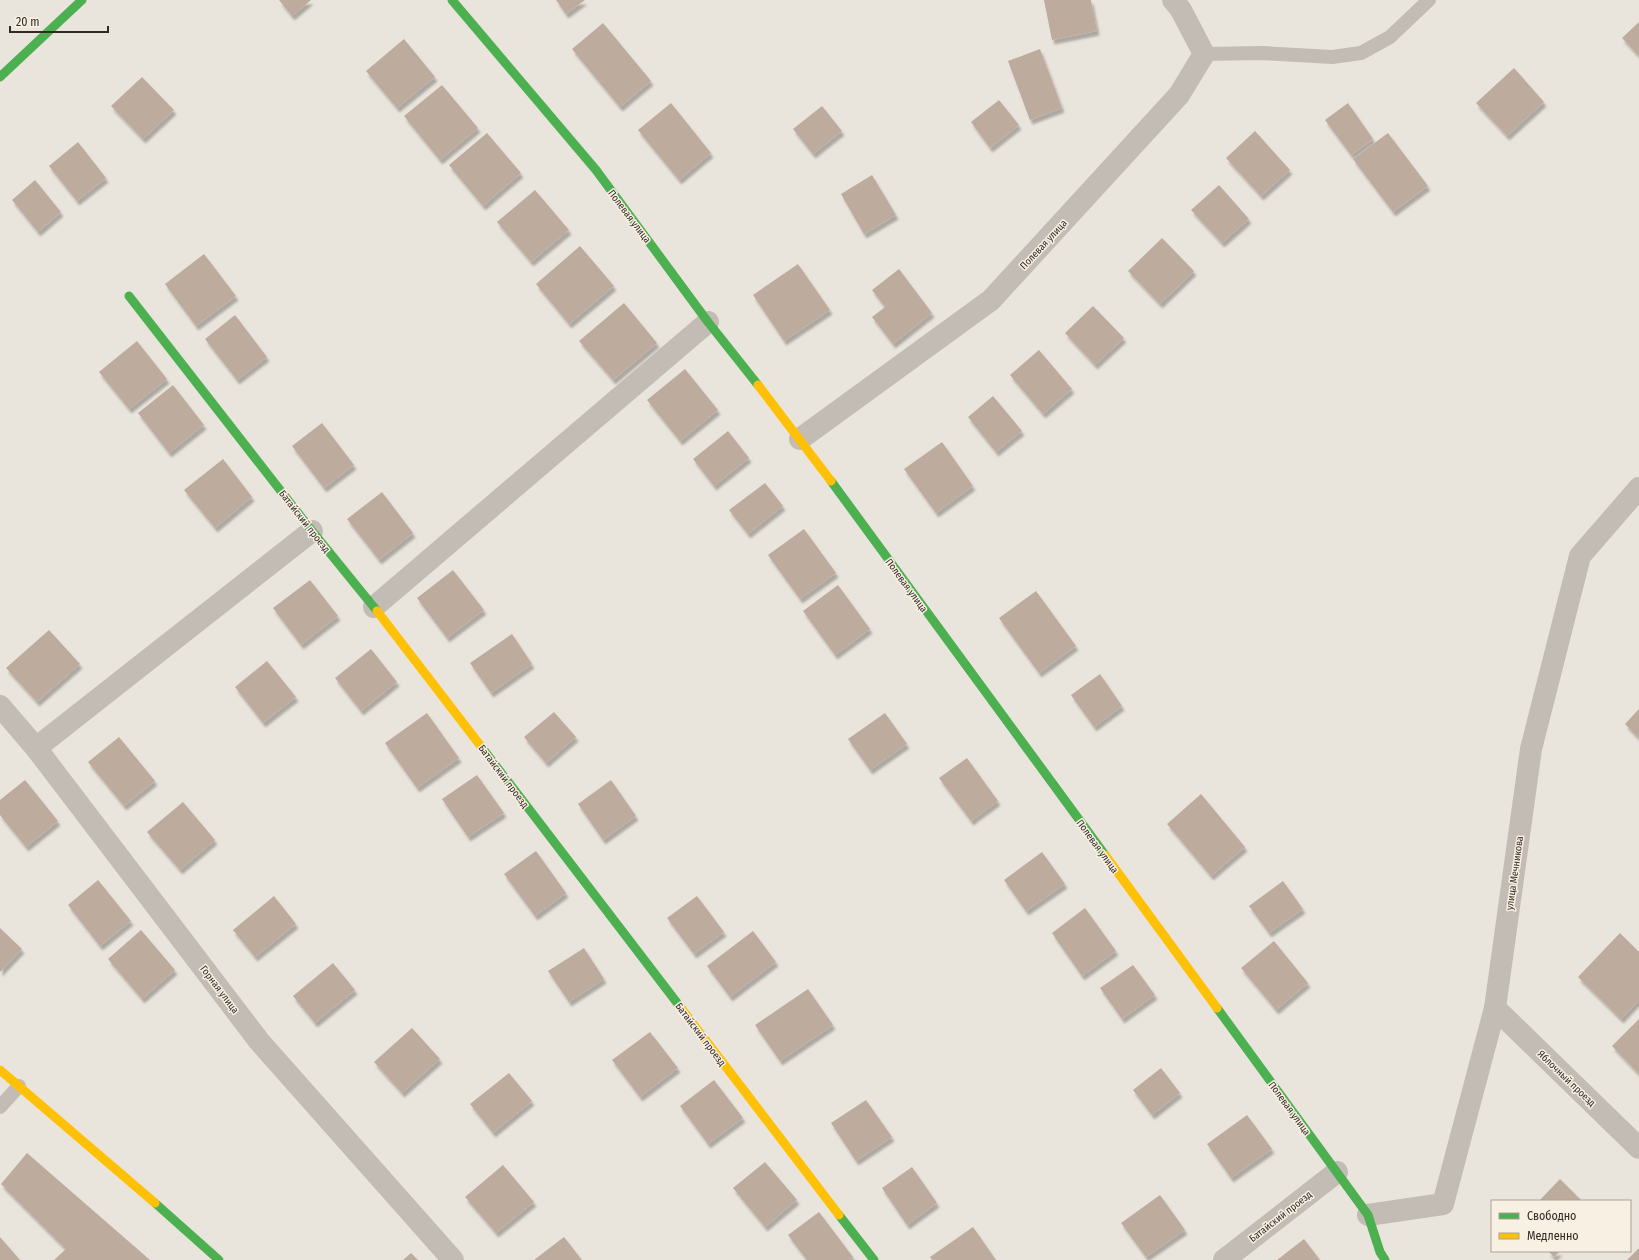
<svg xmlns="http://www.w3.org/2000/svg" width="1639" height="1260" viewBox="0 0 1639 1260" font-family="'Fira Sans Condensed',sans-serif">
  <defs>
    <filter id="shadow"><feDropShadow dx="2.5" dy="4.5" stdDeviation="1" flood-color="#0004"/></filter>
  </defs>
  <rect width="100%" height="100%" fill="#eae5dc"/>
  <g fill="#bdab9e" filter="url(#shadow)">
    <path d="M 279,0 L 311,0 L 292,16 Z"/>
    <path d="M 556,0 L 585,0 L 566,14 Z"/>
    <path d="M 1044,0 L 1091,0 L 1097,31 L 1052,40 Z"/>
    <path d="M 1639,22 L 1639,56 L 1622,38 Z"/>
    <path d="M 603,23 L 651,81 L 620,107 L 572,49 Z"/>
    <path d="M 404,39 L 435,77 L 397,108 L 366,71 Z"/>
    <path d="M 1040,49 L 1062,108 L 1030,120 L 1008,61 Z"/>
    <path d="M 1514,68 L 1544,102 L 1507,136 L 1476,103 Z"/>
    <path d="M 142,77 L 174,110 L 143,139 L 111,106 Z"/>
    <path d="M 442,85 L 478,128 L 440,160 L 404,116 Z"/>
    <path d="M 999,100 L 1019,125 L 990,148 L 971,122 Z"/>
    <path d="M 671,103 L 711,153 L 679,180 L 638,130 Z"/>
    <path d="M 1348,103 L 1373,139 L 1351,155 L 1325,120 Z"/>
    <path d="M 822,106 L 842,131 L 813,154 L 793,129 Z"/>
    <path d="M 1255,131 L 1290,170 L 1261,196 L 1226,158 Z"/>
    <path d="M 487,133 L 521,173 L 483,206 L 449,165 Z"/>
    <path d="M 1388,133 L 1428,186 L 1393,212 L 1353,159 Z"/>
    <path d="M 78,142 L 106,178 L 77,201 L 49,166 Z"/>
    <path d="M 872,175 L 896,215 L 864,234 L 841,194 Z"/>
    <path d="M 35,180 L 61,212 L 38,232 L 12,200 Z"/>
    <path d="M 1219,185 L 1249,219 L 1222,243 L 1191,210 Z"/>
    <path d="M 535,190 L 569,230 L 531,262 L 497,222 Z"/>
    <path d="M 1162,238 L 1194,271 L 1160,304 L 1128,271 Z"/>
    <path d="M 580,246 L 614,286 L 569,324 L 536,284 Z"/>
    <path d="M 204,254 L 236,296 L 196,326 L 165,284 Z"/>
    <path d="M 798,264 L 830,310 L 784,341 L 753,295 Z"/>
    <path d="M 899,269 L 932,313 L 893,344 L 872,317 L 885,307 L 872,290 Z"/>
    <path d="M 624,303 L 657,343 L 613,380 L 579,341 Z"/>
    <path d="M 1093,306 L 1124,338 L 1095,365 L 1065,333 Z"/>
    <path d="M 235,315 L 267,357 L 237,380 L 205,339 Z"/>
    <path d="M 137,341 L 167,379 L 129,409 L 99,372 Z"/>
    <path d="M 1039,350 L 1072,389 L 1043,414 L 1010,375 Z"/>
    <path d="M 685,369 L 718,410 L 680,441 L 647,400 Z"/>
    <path d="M 173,385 L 204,425 L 169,453 L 138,413 Z"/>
    <path d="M 993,396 L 1022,431 L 996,452 L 968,417 Z"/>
    <path d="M 322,423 L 354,465 L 324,488 L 292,446 Z"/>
    <path d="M 728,431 L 749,458 L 714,486 L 693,459 Z"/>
    <path d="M 942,442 L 973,486 L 936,513 L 904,469 Z"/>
    <path d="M 223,459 L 252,497 L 215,528 L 184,490 Z"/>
    <path d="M 765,483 L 783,506 L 748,534 L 729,510 Z"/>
    <path d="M 382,492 L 413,533 L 379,560 L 347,519 Z"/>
    <path d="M 804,529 L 836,573 L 800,599 L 768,555 Z"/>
    <path d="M 453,570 L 484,610 L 447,638 L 417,598 Z"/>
    <path d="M 310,580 L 338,616 L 301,645 L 273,608 Z"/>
    <path d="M 838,585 L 870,629 L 835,655 L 803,611 Z"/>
    <path d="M 1036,591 L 1076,646 L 1039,673 L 999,618 Z"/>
    <path d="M 49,630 L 80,664 L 37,702 L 6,668 Z"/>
    <path d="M 512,634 L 532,664 L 491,693 L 470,663 Z"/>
    <path d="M 371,649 L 397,682 L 361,711 L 335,678 Z"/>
    <path d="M 267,661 L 296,697 L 263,723 L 235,687 Z"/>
    <path d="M 1100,674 L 1122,706 L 1094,727 L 1071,695 Z"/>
    <path d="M 1639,709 L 1639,738 L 1625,724 Z"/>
    <path d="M 554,712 L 576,737 L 546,763 L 524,737 Z"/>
    <path d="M 427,713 L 459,758 L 417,788 L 385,743 Z"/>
    <path d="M 885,713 L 907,744 L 870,770 L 848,739 Z"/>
    <path d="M 119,737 L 155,781 L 124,806 L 88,762 Z"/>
    <path d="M 967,758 L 998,801 L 971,821 L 939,778 Z"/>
    <path d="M 477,775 L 504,813 L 468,837 L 442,799 Z"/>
    <path d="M 25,780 L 58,821 L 26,847 L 0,815 L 0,800 Z"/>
    <path d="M 611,780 L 636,816 L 603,840 L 578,804 Z"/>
    <path d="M 1201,794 L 1245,847 L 1211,876 L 1167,824 Z"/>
    <path d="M 183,802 L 215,840 L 180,870 L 147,832 Z"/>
    <path d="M 536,851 L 566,893 L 535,916 L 504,874 Z"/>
    <path d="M 1042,852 L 1065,884 L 1026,911 L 1004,880 Z"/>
    <path d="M 98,880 L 131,921 L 100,946 L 68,905 Z"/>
    <path d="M 1283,881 L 1303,909 L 1269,933 L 1249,906 Z"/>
    <path d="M 274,896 L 296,924 L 255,957 L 233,930 Z"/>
    <path d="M 697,896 L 724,932 L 694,954 L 667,918 Z"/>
    <path d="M 1085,908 L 1116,951 L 1082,976 L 1052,933 Z"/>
    <path d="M 0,928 L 22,949 L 0,972 Z"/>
    <path d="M 141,930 L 175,970 L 142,999 L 108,959 Z"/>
    <path d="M 753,931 L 776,962 L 730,997 L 707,966 Z"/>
    <path d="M 1620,933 L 1639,952 L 1639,1000 L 1621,1019 L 1578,977 Z"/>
    <path d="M 1274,941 L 1308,983 L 1276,1010 L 1241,968 Z"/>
    <path d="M 584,948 L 604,979 L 569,1002 L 548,971 Z"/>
    <path d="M 333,963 L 355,990 L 315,1023 L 293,996 Z"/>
    <path d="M 1133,965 L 1155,995 L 1122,1019 L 1100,988 Z"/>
    <path d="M 808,989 L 833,1025 L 780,1061 L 755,1025 Z"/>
    <path d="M 1639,1019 L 1639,1074 L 1612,1046 Z"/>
    <path d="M 412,1028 L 440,1059 L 402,1093 L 374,1062 Z"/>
    <path d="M 650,1032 L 678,1068 L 640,1097 L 612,1060 Z"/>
    <path d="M 1161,1068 L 1180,1093 L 1152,1115 L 1133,1090 Z"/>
    <path d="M 509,1073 L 532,1101 L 493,1133 L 470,1104 Z"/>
    <path d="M 714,1080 L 743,1118 L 708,1144 L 680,1106 Z"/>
    <path d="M 866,1100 L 892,1137 L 856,1161 L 831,1123 Z"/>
    <path d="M 1247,1115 L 1272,1149 L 1231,1178 L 1207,1144 Z"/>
    <path d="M 27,1153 L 150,1260 L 54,1260 L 66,1249 L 1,1184 Z"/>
    <path d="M 765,1162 L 797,1200 L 765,1227 L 733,1188 Z"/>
    <path d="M 503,1165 L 534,1202 L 496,1233 L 465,1197 Z"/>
    <path d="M 912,1167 L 937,1203 L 907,1225 L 882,1188 Z"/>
    <path d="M 1560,1179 L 1582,1201 L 1539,1201 Z"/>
    <path d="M 1160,1195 L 1185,1230 L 1146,1257 L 1121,1223 Z"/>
    <path d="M 819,1212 L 853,1257 L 849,1260 L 807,1260 L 788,1235 Z"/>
    <path d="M 973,1227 L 996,1260 L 932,1260 L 930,1257 Z"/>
    <path d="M 0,1237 L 20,1260 L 0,1260 Z"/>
    <path d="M 564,1237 L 582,1260 L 534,1260 Z"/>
    <path d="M 1304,1239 L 1320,1260 L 1277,1260 Z"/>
    <path d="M 1639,1248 L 1639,1260 L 1627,1260 Z"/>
    <path d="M 1548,1251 L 1560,1251 L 1554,1257 Z"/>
    <path d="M 411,1253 L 418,1260 L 403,1260 Z"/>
  </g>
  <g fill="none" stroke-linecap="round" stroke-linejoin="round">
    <g stroke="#c2bcb5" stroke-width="14">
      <path d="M 1204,54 L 1262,53 L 1332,57 L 1361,53 L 1390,37 L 1429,0"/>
      <path d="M 0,1107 L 19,1086"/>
    </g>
    <g stroke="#c2bcb5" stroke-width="22">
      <path d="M 800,439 L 991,300 L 1179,95 L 1204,54 L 1181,10 L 1173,0"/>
      <path d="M 374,607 L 708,322"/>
      <path d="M 0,706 L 36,748 L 259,1041 L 453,1260"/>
      <path d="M 36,748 L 312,531"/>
      <path d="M 1495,1008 L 1639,1148"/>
      <path d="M 1368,1215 L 1443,1204 L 1495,1008 L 1531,749 L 1580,556 L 1639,488"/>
      <path d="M 1224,1260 L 1337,1172"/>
    </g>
    <g stroke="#4caf50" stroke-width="9">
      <path d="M 452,0 L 596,170 L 708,322 L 758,385"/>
      <path d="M 0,77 L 82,0"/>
      <path d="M 129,296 L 312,531 L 377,611"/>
      <path d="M 831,481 L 1105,855"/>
      <path d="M 483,749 L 681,1008"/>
      <path d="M 1217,1008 L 1368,1215 L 1380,1252 L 1385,1260"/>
      <path d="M 155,1203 L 219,1260"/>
      <path d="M 839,1215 L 874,1260"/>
    </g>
    <g stroke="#ffc107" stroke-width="9">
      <path d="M 758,385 L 831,481"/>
      <path d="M 377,611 L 483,749"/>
      <path d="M 1105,855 L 1217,1008"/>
      <path d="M 681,1008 L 839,1215"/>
      <path d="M 0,1070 L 155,1203"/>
    </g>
  </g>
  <g text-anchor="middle" stroke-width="3" stroke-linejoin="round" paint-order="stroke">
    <g font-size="10" fill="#322a25" stroke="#f8f0e2">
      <text transform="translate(630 216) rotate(53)" y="4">Полевая улица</text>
      <text transform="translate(1043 244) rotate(-47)" y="4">Полевая улица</text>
      <text transform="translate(305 521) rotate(52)" y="4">Батайский проезд</text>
      <text transform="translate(907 585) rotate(54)" y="4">Полевая улица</text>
      <text transform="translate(504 776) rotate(53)" y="4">Батайский проезд</text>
      <text transform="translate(1098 846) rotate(54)" y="4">Полевая улица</text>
      <text transform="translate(1514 873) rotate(-82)" y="4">улица Мечникова</text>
      <text transform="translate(220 989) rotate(53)" y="4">Горная улица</text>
      <text transform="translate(701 1034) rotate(53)" y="4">Батайский проезд</text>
      <text transform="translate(1567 1078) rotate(44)" y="4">Яблочный проезд</text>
      <text transform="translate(1290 1108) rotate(54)" y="4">Полевая улица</text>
      <text transform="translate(1280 1216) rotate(-38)" y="4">Батайский проезд</text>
    </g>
  </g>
  <rect x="1491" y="1200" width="140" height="52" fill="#f8f0e2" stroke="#a9a196"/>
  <rect x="1499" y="1213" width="20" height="6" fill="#4caf50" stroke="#a9a196"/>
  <text x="1527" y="1220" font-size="12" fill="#322a25">Свободно</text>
  <rect x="1499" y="1233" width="20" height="6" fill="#ffc107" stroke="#a9a196"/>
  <text x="1527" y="1240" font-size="12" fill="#322a25">Медленно</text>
  <path d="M10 26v6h98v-6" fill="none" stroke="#322a25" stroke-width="2"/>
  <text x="16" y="26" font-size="12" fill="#322a25" stroke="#f8f0e2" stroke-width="3" paint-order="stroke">20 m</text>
</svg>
